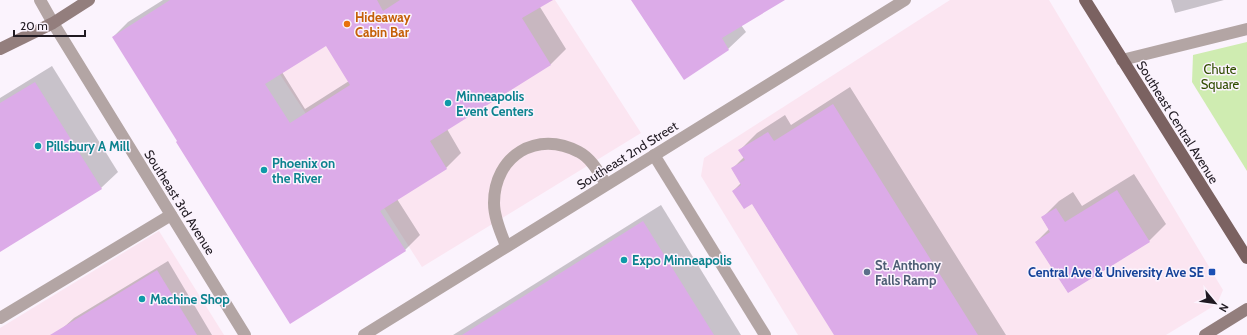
<svg xmlns="http://www.w3.org/2000/svg" width="1247" height="335" viewBox="0 0 1247 335" font-family="Cabin,sans-serif">
  <rect width="100%" height="100%" fill="#fbf3fd"/>
  <g fill="#fbe5f1">
    <path d="M 231,0 L 555,0 L 641,133 L 422,267 L 372,189 L 360,196 Z"/>
    <path d="M 950,0 L 1049,0 L 1223,290 L 1217,304 L 1166,335 L 798,335 L 701,176 L 704,158 Z"/>
    <path d="M 159,231 L 224,335 L 0,335 L 0,328 Z"/>
  </g>
  <path fill="#cfecb1" d="M 1247,42 L 1247,171 L 1192,82 L 1193,55 Z"/>
  <g fill="#0003" fill-rule="evenodd">
    <path d="M 163,0 L 547,0 L 540,7 L 566,49 L 551,64 L 447,129 L 461,153 L 446,168 L 397,199 L 420,235 L 405,250 L 178,141 L 113,37 L 128,22 ZM 326,45 L 349,81 L 305,109 L 282,72 Z"/>
    <path d="M 642,0 L 777,0 L 741,25 L 746,32 L 728,49 Z"/>
    <path d="M 1171,0 L 1224,0 L 1175,13 Z"/>
    <path d="M 52,66 L 118,172 L 101,188 L 0,251 L 0,98 Z"/>
    <path d="M 850,87 L 1006,335 L 835,335 L 752,203 L 733,191 L 741,183 L 732,169 L 744,157 L 740,150 L 757,133 L 785,115 L 791,125 Z"/>
    <path d="M 1134,174 L 1166,224 L 1149,241 L 1068,292 L 1036,242 L 1049,229 L 1042,218 L 1059,201 L 1073,192 L 1082,206 Z"/>
    <path d="M 661,205 L 741,335 L 453,335 Z"/>
    <path d="M 168,261 L 212,335 L 69,335 L 64,327 L 74,318 Z"/>
  </g>
  <g fill="#dcabe8" fill-rule="evenodd">
    <path d="M 170,0 L 377,0 L 383,11 L 400,0 L 553,0 L 522,18 L 551,65 L 430,141 L 447,169 L 380,211 L 406,251 L 290,324 L 176,142 L 177,141 L 112,37 ZM 326,46 L 350,85 L 290,123 L 265,84 Z"/>
    <path d="M 631,0 L 785,0 L 722,38 L 729,50 L 684,80 Z"/>
    <path d="M 35,82 L 102,189 L 0,252 L 0,103 Z"/>
    <path d="M 833,104 L 978,335 L 834,335 L 752,204 L 744,209 L 732,191 L 741,185 L 731,168 L 745,160 L 738,150 L 768,132 L 774,141 Z"/>
    <path d="M 1117,190 L 1150,242 L 1068,293 L 1035,242 L 1050,232 L 1041,217 L 1056,208 L 1065,222 Z"/>
    <path d="M 643,221 L 714,335 L 462,335 Z"/>
    <path d="M 157,270 L 197,335 L 50,335 Z"/>
  </g>
  <g fill="none" stroke-linecap="round" stroke-linejoin="round">
    <g stroke="#b3a5a4" stroke-width="12">
      <path d="M 40,0 L 53,23"/>
      <path d="M 506,246 C 501,233 494,218 494,203 C 494,156 537,129 579,152 C 591,158 599,173 606,184"/>
      <path d="M 0,318 L 171,215"/>
    </g>
    <g stroke="#b3a5a4" stroke-width="12">
      <path d="M 53,23 L 245,335"/>
      <path d="M 1122,60 L 1247,29"/>
      <path d="M 654,155 L 765,335"/>
      <path d="M 364,335 L 905,0"/>
    </g>
    <g stroke="#937e7d" stroke-width="12">
      <path d="M 0,49 L 53,23 L 89,0"/>
      <path d="M 1205,335 L 1247,309"/>
    </g>
    <path stroke="#7b6261" stroke-width="12" d="M 1085,0 L 1247,258"/>
  </g>
  <circle fill="#e8710a" stroke="#fbf3fd" stroke-width="1.5" cx="347" cy="24" r="4"/>
  <g fill="#0f9aa8" stroke="#fbf3fd" stroke-width="1.5">
    <circle cx="448" cy="103" r="4"/>
    <circle cx="38" cy="146" r="4"/>
    <circle cx="264" cy="170" r="4"/>
    <circle cx="624" cy="260" r="4"/>
    <circle cx="142" cy="299" r="4"/>
  </g>
  <circle fill="#5c6f8a" stroke="#fbf3fd" stroke-width="1.5" cx="867" cy="272" r="4"/>
  <rect fill="#1a4fb4" stroke="#fbf3fd" stroke-width="1.5" x="1208" y="268" width="8" height="8" rx="2"/>
  <g text-anchor="middle" stroke-width="3" stroke-linejoin="round" paint-order="stroke">
    <g font-size="13" font-weight="bold" fill="#c56008" stroke="#fbf3fd" text-anchor="start">
      <text x="355" y="22">Hideaway<tspan x="355" dy="15">Cabin Bar</tspan></text>
    </g>
    <g font-size="13" fill="#314d00" stroke="#fbf3fd">
      <text x="1220" y="74">Chute<tspan x="1220" dy="15">Square</tspan></text>
    </g>
    <g font-size="13" font-weight="bold" fill="#0d838f" stroke="#fbf3fd" text-anchor="start">
      <text x="456" y="101">Minneapolis<tspan x="456" dy="15">Event Centers</tspan></text>
      <text x="46" y="151">Pillsbury A Mill</text>
      <text x="272" y="168">Phoenix on<tspan x="272" dy="15">the River</tspan></text>
      <text x="632" y="265">Expo Minneapolis</text>
      <text x="150" y="304">Machine Shop</text>
    </g>
    <g font-size="13" fill="#201a22" stroke="#fbf3fd">
      <text transform="translate(1178 122) rotate(58)" y="5">Southeast Central Avenue</text>
      <text transform="translate(627 155) rotate(-32)" y="5">Southeast 2nd Street</text>
      <text transform="translate(180 202) rotate(58)" y="5">Southeast 3rd Avenue</text>
    </g>
    <g font-size="13" font-weight="bold" fill="#4e5e75" stroke="#fbf3fd" text-anchor="start">
      <text x="875" y="270">St. Anthony<tspan x="875" dy="15">Falls Ramp</tspan></text>
    </g>
    <g font-size="13" font-weight="bold" fill="#164399" stroke="#fbf3fd" text-anchor="end">
      <text x="1204" y="277">Central Ave &amp; University Ave SE</text>
    </g>
  </g>
  <g transform="translate(1215 303) rotate(119)" stroke="#fbf3fd" stroke-width="3" paint-order="stroke">
  <path d="M0-3L7 15L0 10L-7 15Z" fill="#201a22"/>
  <text y="-6" font-size="11" font-weight="bold" text-anchor="middle" fill="#201a22">N</text>
  </g>
  <path d="M14 30v6h71v-6" fill="none" stroke="#201a22" stroke-width="2"/>
  <text x="20" y="30" font-size="12" fill="#201a22" stroke="#fbf3fd" stroke-width="3" paint-order="stroke">20 m</text>
</svg>
